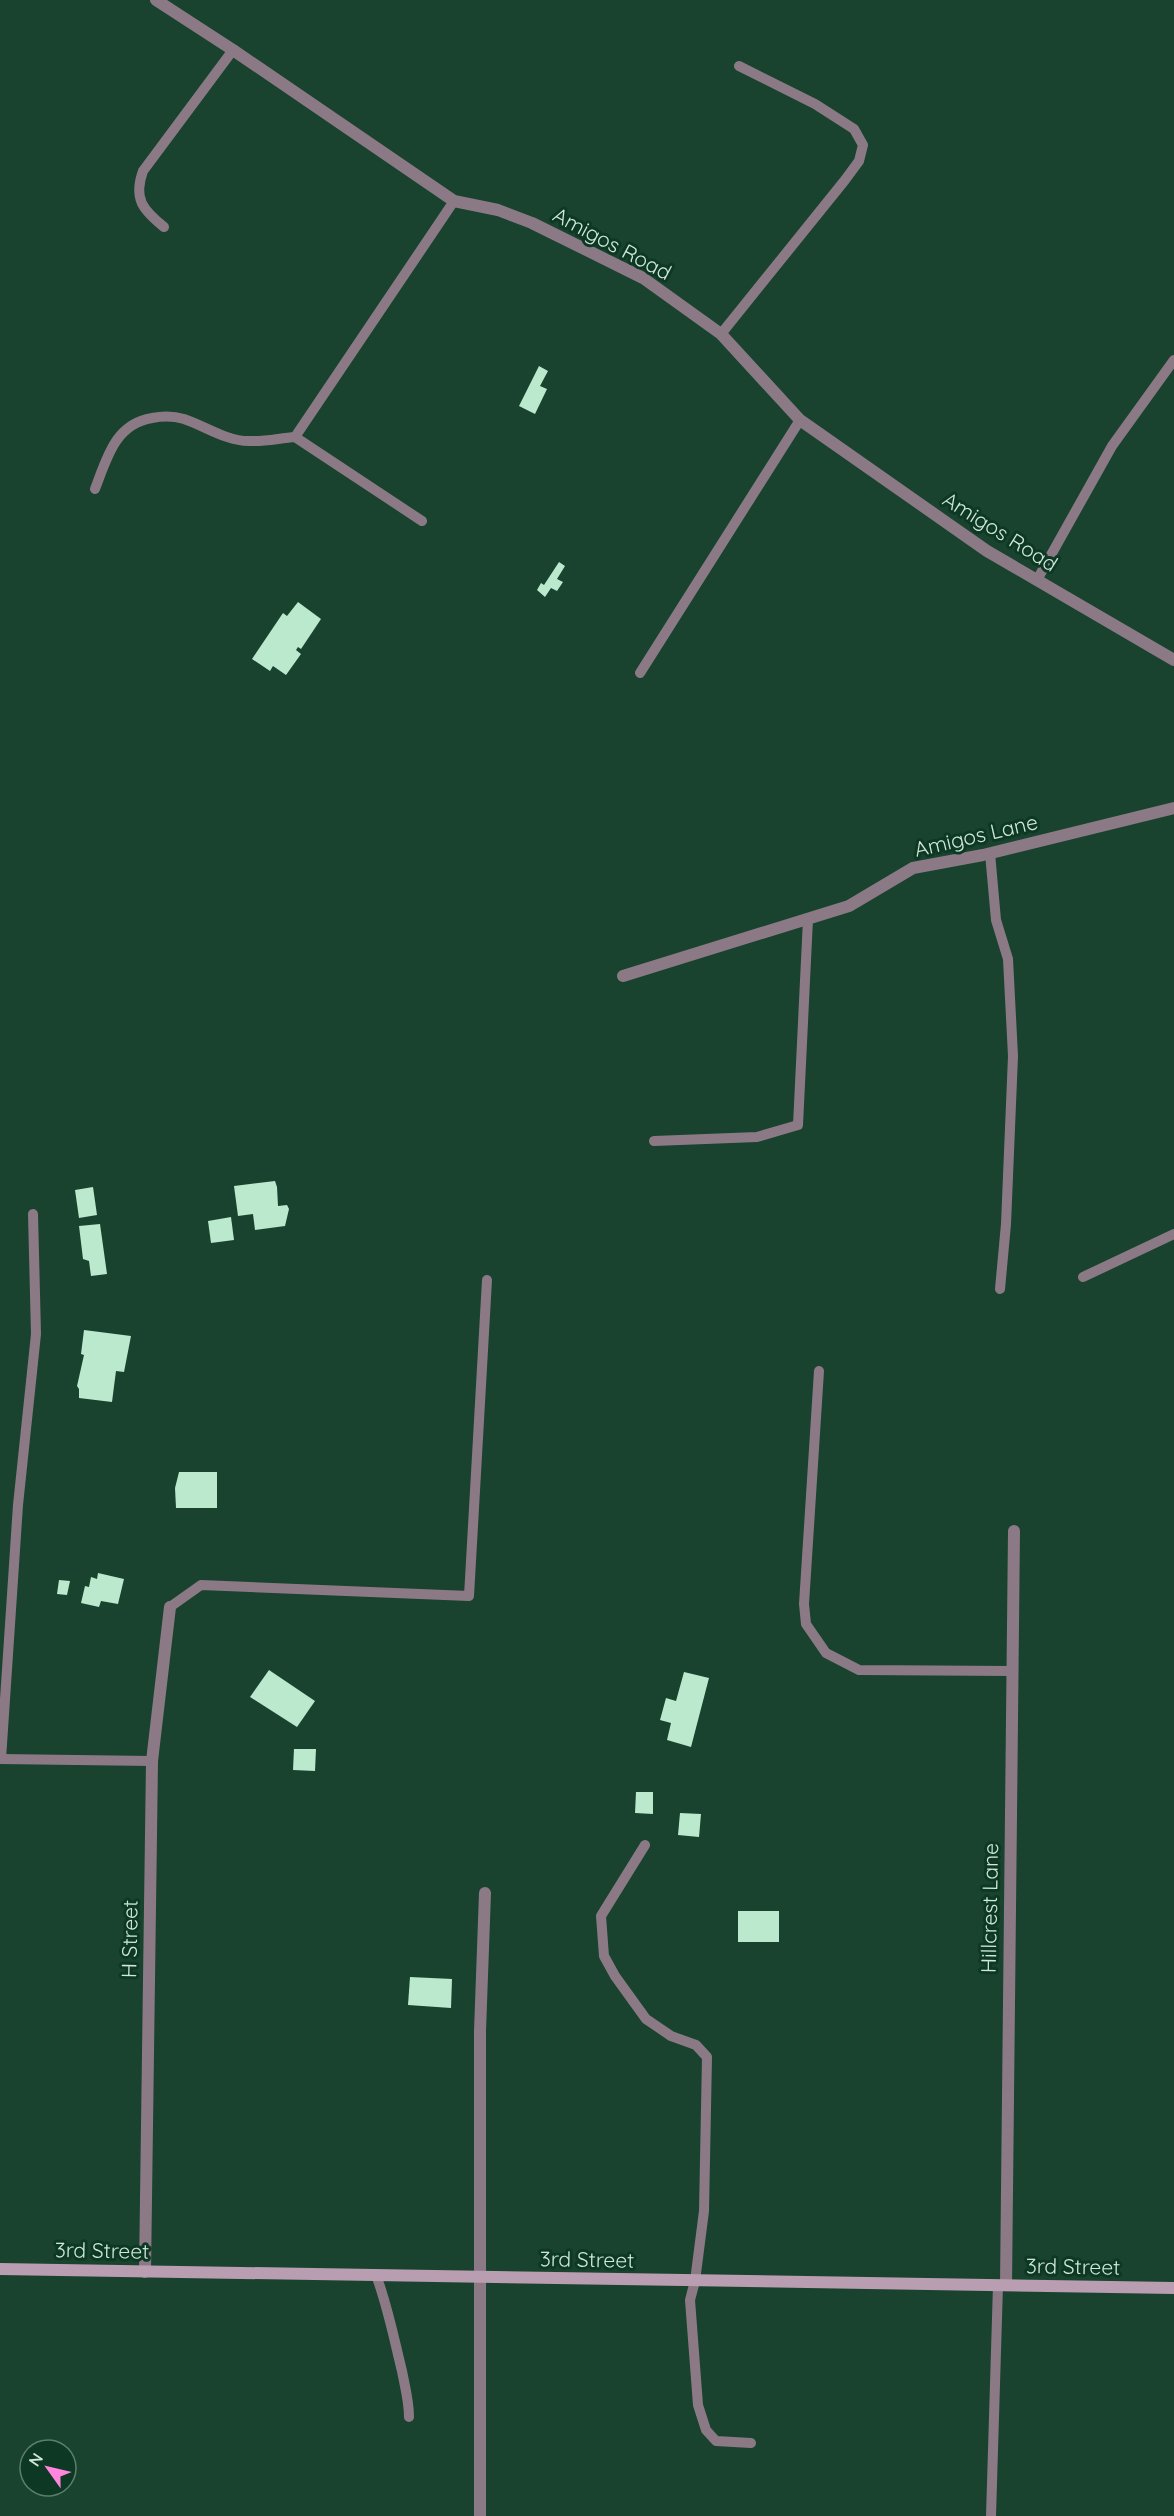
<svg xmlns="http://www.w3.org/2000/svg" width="1174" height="2516" viewBox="0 0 1174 2516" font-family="Quicksand,sans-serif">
  <rect width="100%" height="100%" fill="#19432e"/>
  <g fill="#bbe9cd">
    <path d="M 539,366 L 548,371 L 540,386 L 547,389 L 535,414 L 519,406 Z"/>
    <path d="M 559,562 L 565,566 L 557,579 L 563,582 L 557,591 L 551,588 L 545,597 L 537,590 L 541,583 L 544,585 Z"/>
    <path d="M 298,602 L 321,619 L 301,649 L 298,647 L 296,650 L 301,654 L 286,675 L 273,666 L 270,671 L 252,659 L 283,613 L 287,616 Z"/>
    <path d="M 275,1181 L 277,1187 L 278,1206 L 287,1205 L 289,1209 L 285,1226 L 255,1230 L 253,1214 L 238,1216 L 234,1186 Z"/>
    <path d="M 93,1187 L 97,1215 L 79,1218 L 75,1190 Z"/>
    <path d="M 231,1217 L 234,1240 L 211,1243 L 208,1221 Z"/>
    <path d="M 100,1224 L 107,1274 L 91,1276 L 89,1261 L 83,1259 L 79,1226 Z"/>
    <path d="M 84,1330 L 131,1336 L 124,1372 L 116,1371 L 112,1402 L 79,1398 L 79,1389 L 77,1386 L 84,1355 L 81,1354 Z"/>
    <path d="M 179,1472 L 217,1472 L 217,1508 L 176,1508 L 175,1488 Z"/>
    <path d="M 98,1573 L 124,1579 L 118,1604 L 101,1601 L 99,1607 L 81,1603 L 85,1586 L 89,1587 L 91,1577 L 97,1579 Z"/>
    <path d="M 59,1580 L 70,1581 L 67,1595 L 57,1594 Z"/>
    <path d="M 269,1670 L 315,1701 L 297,1727 L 250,1697 Z"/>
    <path d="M 684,1672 L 709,1678 L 691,1747 L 667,1740 L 671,1723 L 660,1720 L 666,1698 L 676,1701 Z"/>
    <path d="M 294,1749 L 316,1749 L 315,1771 L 293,1770 Z"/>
    <path d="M 636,1792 L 653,1792 L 653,1814 L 635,1813 Z"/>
    <path d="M 680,1813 L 701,1814 L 699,1837 L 678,1835 Z"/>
    <rect x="738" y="1911" width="41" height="31"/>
    <path d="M 410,1977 L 452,1979 L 451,2008 L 408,2005 Z"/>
  </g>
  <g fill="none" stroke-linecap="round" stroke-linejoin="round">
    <g stroke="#8b7a85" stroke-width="10">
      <path d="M 164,227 C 143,210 133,199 143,171 L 233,50"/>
      <path d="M 721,334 L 845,180 L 859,161 L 863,145 L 854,129 L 815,104 L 739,66"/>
      <path d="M 95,489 C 107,458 115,424 152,418 C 162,416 174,416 184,419 C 205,426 226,441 249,441 C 264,442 280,438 295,437"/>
      <path d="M 422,521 L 295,437 L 454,201"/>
      <path d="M 1037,580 L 1112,446 L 1174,360"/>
      <path d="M 640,673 L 800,420"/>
      <path d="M 990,853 L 996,920 L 1008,959 L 1013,1056 L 1006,1224 L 1000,1289"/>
      <path d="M 654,1141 L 757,1137 L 798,1125 L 808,919"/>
      <path d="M 1083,1277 L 1174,1234"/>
      <path d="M 819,1371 L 804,1604 L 806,1624 L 826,1653 L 859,1670 L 1011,1671"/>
      <path d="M 170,1607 L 201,1585 L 469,1596 L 487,1280"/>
      <path d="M 0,1759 L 152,1761"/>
      <path d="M 1,1759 L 18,1505 L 36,1334 L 33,1214"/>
      <path d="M 645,1845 L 601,1916 L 604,1956 L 615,1976 L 646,2019 L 671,2036 L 696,2045 L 707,2057 L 704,2211 L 695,2281 L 690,2300 L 698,2405 L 706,2430 L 716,2441 L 751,2443"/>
      <path d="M 376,2275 C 388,2307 394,2339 402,2371 C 405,2387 409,2401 409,2417"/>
      <path d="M 991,2516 L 998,2285"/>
    </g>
    <g stroke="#8b7a85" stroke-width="12">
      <path d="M 156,0 L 233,50 L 454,201 L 498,210 L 532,223 L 643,278 L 721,334 L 800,420 L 987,551 L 1174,660"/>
      <path d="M 623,976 L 849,906 L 913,868 L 983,855 L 1174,808"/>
      <path d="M 145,2272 L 152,1761 L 170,1607"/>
      <path d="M 1006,2285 L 1014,1531"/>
      <path d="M 480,2516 L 480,2031 L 485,1893"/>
    </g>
    <path stroke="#b99db0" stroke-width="12" d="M 0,2269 L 1174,2288"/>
  </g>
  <g text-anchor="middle" stroke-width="6" stroke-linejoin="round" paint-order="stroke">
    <g font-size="21" fill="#d0e7d9" stroke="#0d3924">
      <text transform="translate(612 244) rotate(28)" y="7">Amigos Road</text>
      <text transform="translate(1000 532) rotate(32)" y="7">Amigos Road</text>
      <text transform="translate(976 836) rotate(-13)" y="7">Amigos Lane</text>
      <text transform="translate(990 1908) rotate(-89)" y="7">Hillcrest Lane</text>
      <text transform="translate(130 1939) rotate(-89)" y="7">H Street</text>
      <text transform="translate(102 2251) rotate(1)" y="7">3rd Street</text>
      <text transform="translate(587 2260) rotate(1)" y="7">3rd Street</text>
      <text transform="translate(1073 2267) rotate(1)" y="7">3rd Street</text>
    </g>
  </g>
  <g transform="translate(48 2468) rotate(304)"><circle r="28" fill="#0d3924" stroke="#5b7f6c" stroke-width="1.5"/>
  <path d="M0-4.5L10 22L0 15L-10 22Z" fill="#ff85de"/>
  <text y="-9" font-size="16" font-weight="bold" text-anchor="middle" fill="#d0e7d9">N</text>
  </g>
</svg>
